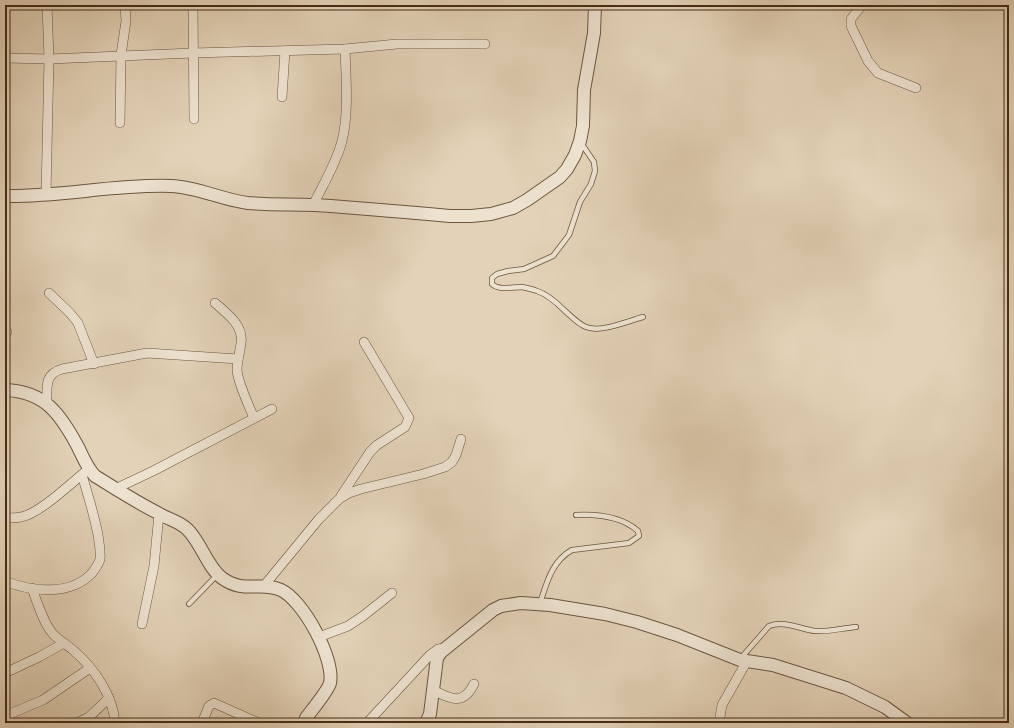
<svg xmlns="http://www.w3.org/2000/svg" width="1014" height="728" viewBox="0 0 1014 728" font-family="Vollkorn,serif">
  <rect width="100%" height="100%" fill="#e3d2b7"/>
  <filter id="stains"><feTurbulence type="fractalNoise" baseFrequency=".005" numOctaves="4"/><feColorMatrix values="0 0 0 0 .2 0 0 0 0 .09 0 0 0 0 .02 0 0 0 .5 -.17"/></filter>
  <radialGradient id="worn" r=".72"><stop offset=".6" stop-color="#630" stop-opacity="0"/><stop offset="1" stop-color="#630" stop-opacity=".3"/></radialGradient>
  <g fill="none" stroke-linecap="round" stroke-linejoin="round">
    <g stroke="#6c5640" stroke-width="6">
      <g id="service">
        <path d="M 581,143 L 594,162 L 595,171 L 591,184 L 580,202 L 569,235 L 553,256 L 524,269 L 508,271 L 497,274 L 492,278 L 492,284 C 499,291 512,287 522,287 C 527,288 532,289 537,291 C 547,294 556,302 564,310 C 571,316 578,324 586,327 C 601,333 628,321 643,317"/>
        <path d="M 540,603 C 547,582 552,561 572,550 L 629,543 L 639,536 L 638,531 C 621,516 597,514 576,515"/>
        <path d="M 189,604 L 218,574"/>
        <path d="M 741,658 L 769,626 C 784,620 800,629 815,631 C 828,632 843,628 856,627"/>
      </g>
    </g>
    <g stroke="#6c5640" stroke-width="10">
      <g id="minor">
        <path d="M 193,5 L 194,119"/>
        <path d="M 862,5 L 851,19 L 851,26 L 868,61 L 878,73 L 916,88"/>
        <path d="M 5,58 L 49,59 L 193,53 L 345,49 L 397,44 L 485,44"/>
        <path d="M 282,97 L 285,51"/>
        <path d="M 120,123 L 121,55 L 126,21 L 125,5"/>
        <path d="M 46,195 L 49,59 L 47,5"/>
        <path d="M 313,205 C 323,185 336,164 342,141 C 349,113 346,78 345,49"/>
        <path d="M 49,293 L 70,313 L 78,323 L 94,364"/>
        <path d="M 215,303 C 226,313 244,325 241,343 C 240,352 237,361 237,370 C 238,383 249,406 254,418"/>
        <path d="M 5,334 L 7,332"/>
        <path d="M 47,404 C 47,388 44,374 62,369 L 147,353 L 238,359"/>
        <path d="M 115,489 L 153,471 L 272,409"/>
        <path d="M 341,496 L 370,452 L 377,445 L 405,427 L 409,418 L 364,342"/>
        <path d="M 5,518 C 10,518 16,518 21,517 C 39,514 70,484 85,472"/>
        <path d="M 5,581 C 31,592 71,596 92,573 C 95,569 99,564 100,559 C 101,551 99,543 98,535 C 94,514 88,495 82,475"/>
        <path d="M 263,587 L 319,519 L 339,499 L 349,493 L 361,489 L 423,474 L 445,467 L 452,462 L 456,455 L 461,439"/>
        <path d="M 32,588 C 37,602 44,625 54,635 C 60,641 67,645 73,650 C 94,668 113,695 115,723"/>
        <path d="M 142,624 L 154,566 L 159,514"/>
        <path d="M 319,637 L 348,626 L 363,616 L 392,593"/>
        <path d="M 5,673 L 39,657 L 64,643"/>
        <path d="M 433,690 C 451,699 463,706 474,684"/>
        <path d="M 5,716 L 43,700 L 90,668"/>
        <path d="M 77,723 L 89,717 L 109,698"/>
        <path d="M 202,723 L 209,706 L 214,703 L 259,723"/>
        <path d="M 367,723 L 430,655 L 438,649 L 445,648"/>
        <path d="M 719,723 L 722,705 L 747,661 L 741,660"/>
      </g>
    </g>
    <g stroke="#6c5640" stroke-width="14">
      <g id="tertiary">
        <path d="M 5,196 C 60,197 116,184 171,186 C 198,187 222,200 248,203 C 270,205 292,204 315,205 C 360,208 405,212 450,216 L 471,216 L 491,214 L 513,208 L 527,200 L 560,177 L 567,169 L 575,155 L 580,141 L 583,126 L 584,90 L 594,33 L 595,5"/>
        <path d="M 5,390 C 45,391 61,415 78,447 C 83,457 87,468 95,476 C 116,489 136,502 158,513 C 167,519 179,521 187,529 C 201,542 207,567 222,578 C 244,594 260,581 281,590 C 303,600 335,659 330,683 C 328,691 311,711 306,718 L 305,723"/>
        <path d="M 426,723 L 430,714 L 437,658 L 441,652 L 493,610 L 501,606 L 521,603 L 550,605 L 605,614 L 637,622 L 677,635 L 740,660 L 773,665 L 846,688 L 885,707 L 907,723"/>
      </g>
    </g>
    <use href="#service" stroke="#ede2d0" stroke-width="4.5"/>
    <use href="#minor" stroke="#ede2d0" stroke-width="9"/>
    <use href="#tertiary" stroke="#ede2d0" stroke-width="12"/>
  </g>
  <rect width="1014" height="728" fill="none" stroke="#e3d2b7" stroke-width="20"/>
  <rect x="6" y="6" width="1002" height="716" fill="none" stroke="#452c18" stroke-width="2"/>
  <rect x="10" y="10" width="994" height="708" fill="none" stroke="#452c18"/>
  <rect width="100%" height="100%" filter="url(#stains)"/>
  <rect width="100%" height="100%" fill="url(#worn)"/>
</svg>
